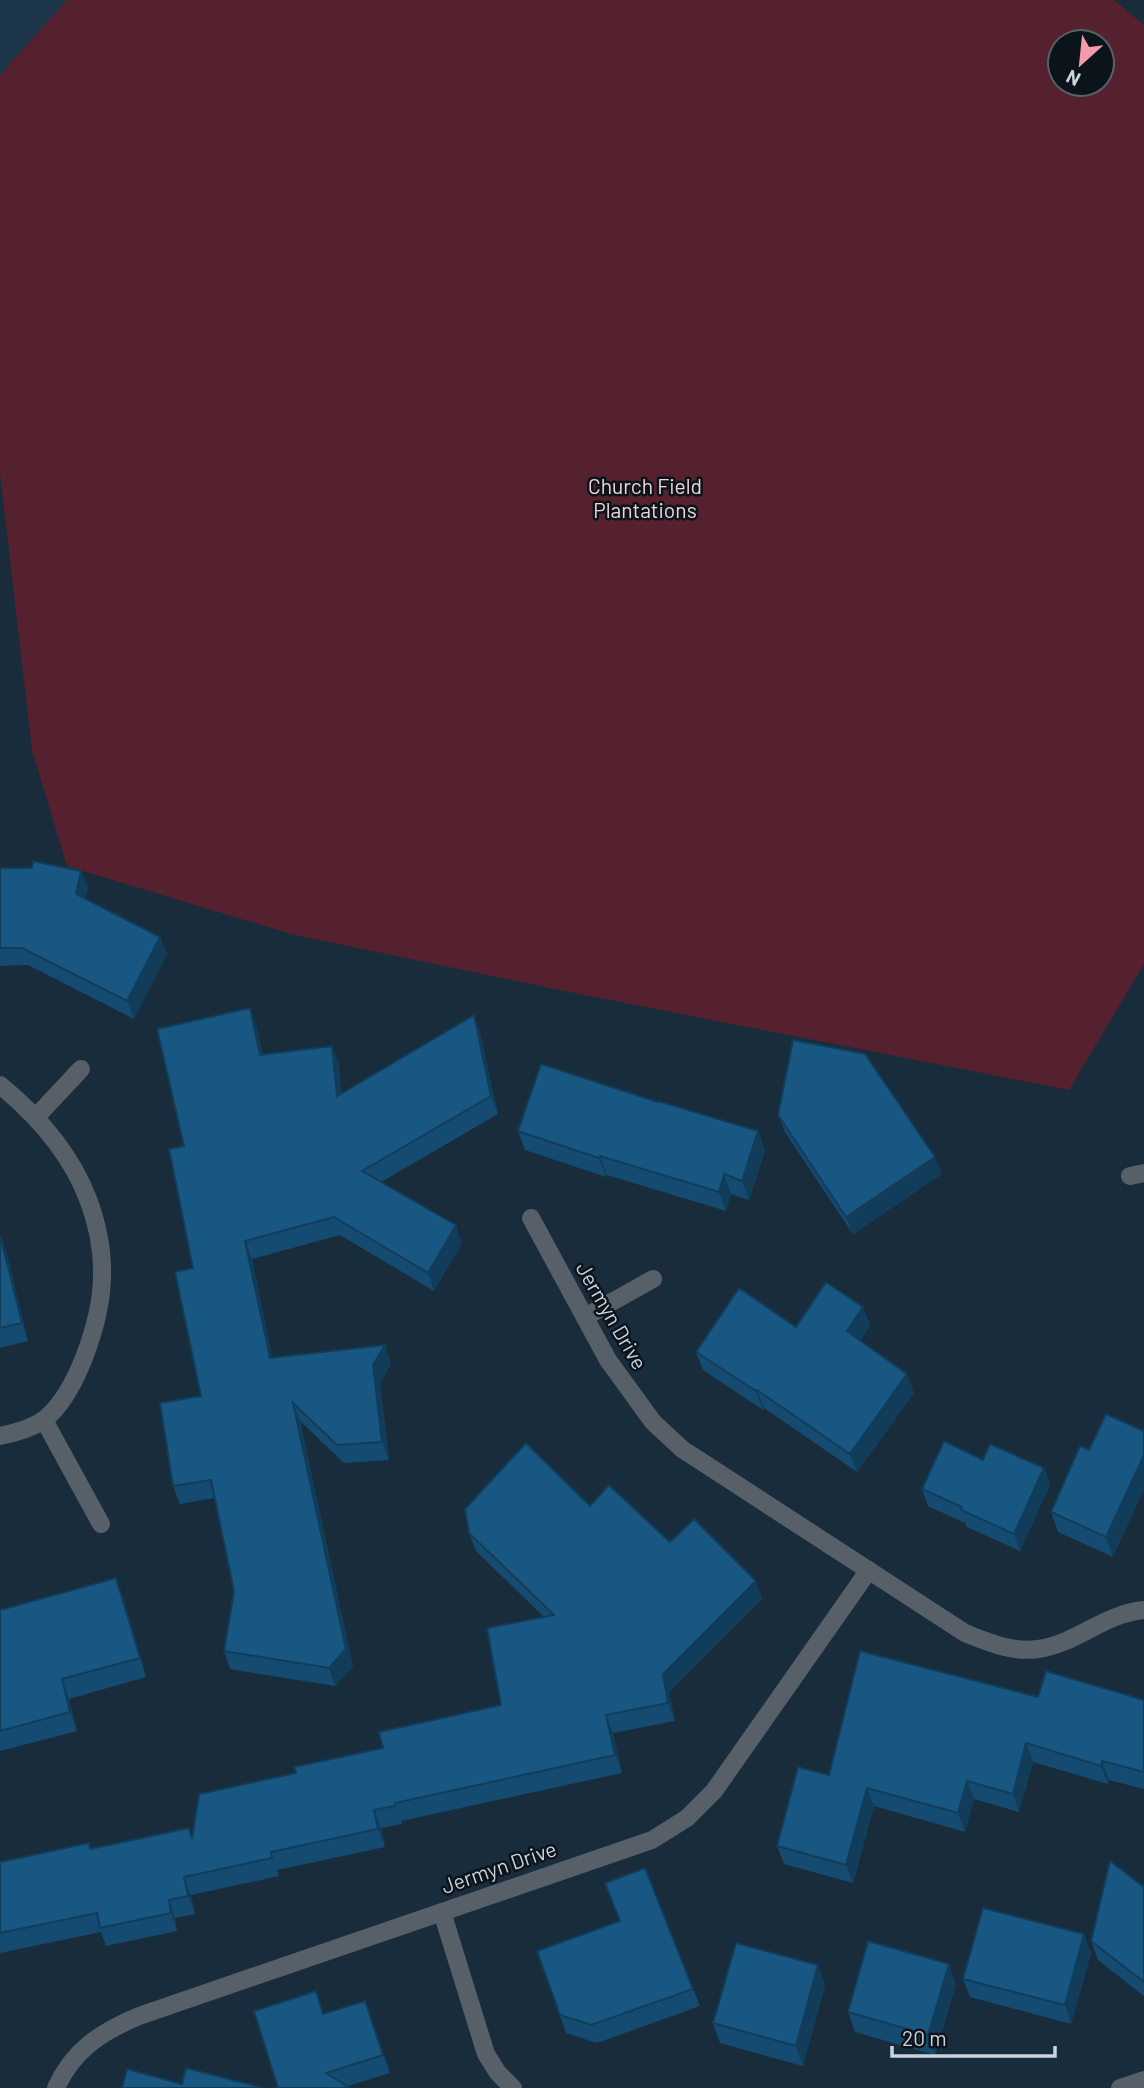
<svg xmlns="http://www.w3.org/2000/svg" width="1144" height="2088" viewBox="0 0 1144 2088" font-family="Barlow,sans-serif">
  <rect width="100%" height="100%" fill="#192c3b"/>
  <path fill="#1c3549" d="M 0,0 L 67,0 L 0,75 Z"/>
  <path fill="#55212e" fill-rule="evenodd" d="M 67,0 L 1114,0 L 1144,25 L 1144,964 L 1069,1090 L 559,990 L 291,934 L 67,866 L 32,750 L 0,473 L 0,75 ZM 1060,42 L 1102,42 L 1102,84 L 1060,84 Z"/>
  <g fill="none" stroke-linecap="round" stroke-linejoin="round">
    <g stroke="#576068" stroke-width="18">
      <path d="M 0,1085 C 38,1116 70,1152 88,1199 C 97,1223 103,1252 102,1278 C 101,1319 78,1392 45,1419 C 33,1428 14,1433 0,1436"/>
      <path d="M 36,1117 L 81,1069"/>
      <path d="M 1130,1176 L 1144,1173"/>
      <path d="M 531,1218 L 608,1360 L 653,1422 L 682,1449 L 965,1633 C 988,1642 1012,1653 1038,1649 C 1076,1644 1103,1614 1144,1610"/>
      <path d="M 585,1317 L 653,1279"/>
      <path d="M 44,1420 L 101,1524"/>
      <path d="M 442,1912 L 486,2054 L 498,2073 L 513,2088"/>
      <path d="M 56,2088 C 73,2050 101,2032 139,2016 L 652,1840 L 687,1818 L 714,1791 L 869,1570"/>
      <path d="M 1120,2088 L 1144,2080"/>
    </g>
  </g>
  <g fill="#154b70">
    <path d="M 0,868 L 81,871 L 88,888 L 85,898 L 160,937 L 167,954 L 134,1019 L 28,965 L 0,966 Z"/>
    <path d="M 474,1015 L 480,1033 L 498,1114 L 381,1182 L 462,1243 L 434,1291 L 340,1235 L 252,1259 L 272,1358 L 391,1363 L 380,1383 L 389,1460 L 344,1463 L 300,1421 L 353,1667 L 335,1686 L 230,1669 L 224,1651 L 234,1591 L 214,1498 L 180,1504 L 173,1486 L 201,1396 L 193,1268 L 184,1146 L 256,1026 L 263,1055 L 339,1064 L 341,1094 Z"/>
    <path d="M 658,1102 L 758,1131 L 765,1151 L 749,1200 L 731,1194 L 726,1211 L 607,1175 L 606,1177 L 525,1150 L 518,1131 Z"/>
    <path d="M 778,1115 L 942,1174 L 853,1234 L 785,1132 Z"/>
    <path d="M 0,1234 L 6,1251 L 28,1341 L 0,1348 Z"/>
    <path d="M 863,1307 L 870,1326 L 860,1341 L 914,1393 L 857,1472 L 764,1408 L 763,1410 L 703,1370 L 696,1352 L 796,1327 Z"/>
    <path d="M 1080,1446 L 1113,1557 L 1058,1532 L 1051,1512 Z"/>
    <path d="M 983,1460 L 1044,1468 L 1050,1485 L 1020,1551 L 967,1527 L 965,1523 L 928,1506 L 922,1489 Z"/>
    <path d="M 590,1506 L 670,1542 L 762,1599 L 669,1692 L 675,1721 L 613,1733 L 622,1773 L 401,1821 L 402,1824 L 381,1828 L 385,1847 L 277,1870 L 279,1876 L 191,1895 L 195,1914 L 175,1918 L 177,1931 L 106,1946 L 101,1932 L 0,1953 L 0,1862 L 89,1843 L 91,1849 L 192,1837 L 296,1773 L 383,1748 L 501,1705 L 544,1617 L 476,1551 L 469,1533 Z"/>
    <path d="M 116,1578 L 123,1597 L 146,1677 L 69,1699 L 77,1731 L 0,1751 L 0,1610 Z"/>
    <path d="M 1038,1697 L 1144,1700 L 1144,1789 L 1109,1780 L 1108,1784 L 1033,1762 L 1019,1812 L 974,1799 L 965,1832 L 874,1806 L 853,1883 L 784,1864 L 777,1846 L 829,1775 Z"/>
    <path d="M 605,1883 L 693,1989 L 700,2006 L 597,2043 L 566,2033 L 537,1951 L 620,1922 Z"/>
    <path d="M 1144,1887 L 1144,1996 L 1098,1960 L 1091,1941 Z"/>
    <path d="M 1091,1953 L 1071,2024 L 970,1997 L 963,1979 Z"/>
    <path d="M 956,1984 L 935,2055 L 855,2032 L 848,2012 Z"/>
    <path d="M 825,1985 L 803,2066 L 720,2043 L 713,2023 Z"/>
    <path d="M 324,2014 L 372,2019 L 390,2073 L 348,2086 L 278,2088 Z"/>
  </g>
  <g fill="#113d5b">
    <path d="M 81,871 L 88,888 L 83,911 L 76,894 Z"/>
    <path d="M 160,937 L 167,954 L 134,1019 L 127,1001 Z"/>
    <path d="M 250,1008 L 256,1026 L 267,1073 L 260,1055 Z"/>
    <path d="M 474,1015 L 480,1033 L 498,1114 L 491,1096 Z"/>
    <path d="M 332,1046 L 339,1064 L 343,1114 L 337,1096 Z"/>
    <path d="M 758,1131 L 765,1151 L 749,1200 L 742,1181 Z"/>
    <path d="M 600,1156 L 607,1175 L 606,1177 L 599,1158 Z"/>
    <path d="M 935,1157 L 942,1174 L 853,1234 L 846,1217 Z"/>
    <path d="M 724,1174 L 731,1194 L 726,1211 L 719,1192 Z"/>
    <path d="M 456,1225 L 462,1243 L 434,1291 L 428,1273 Z"/>
    <path d="M 0,1234 L 6,1251 L 28,1341 L 22,1323 Z"/>
    <path d="M 245,1241 L 252,1259 L 276,1376 L 270,1358 Z"/>
    <path d="M 863,1307 L 870,1326 L 854,1350 L 847,1331 Z"/>
    <path d="M 385,1345 L 391,1363 L 380,1383 L 389,1460 L 382,1442 L 373,1365 Z"/>
    <path d="M 907,1374 L 914,1393 L 857,1472 L 850,1454 Z"/>
    <path d="M 757,1390 L 764,1408 L 763,1410 L 756,1391 Z"/>
    <path d="M 293,1403 L 300,1421 L 353,1667 L 335,1686 L 329,1668 Z"/>
    <path d="M 1144,1455 L 1144,1490 L 1113,1557 L 1106,1537 Z"/>
    <path d="M 1044,1468 L 1050,1485 L 1020,1551 L 1014,1534 Z"/>
    <path d="M 116,1578 L 123,1597 L 146,1677 L 140,1658 Z"/>
    <path d="M 756,1581 L 762,1599 L 669,1692 L 675,1721 L 668,1703 L 663,1674 Z"/>
    <path d="M 62,1679 L 69,1699 L 77,1731 L 70,1712 Z"/>
    <path d="M 606,1715 L 613,1733 L 622,1773 L 615,1755 Z"/>
    <path d="M 1026,1743 L 1033,1762 L 1019,1812 L 1013,1794 Z"/>
    <path d="M 1102,1761 L 1109,1780 L 1108,1784 L 1101,1766 Z"/>
    <path d="M 967,1781 L 974,1799 L 965,1832 L 958,1813 Z"/>
    <path d="M 867,1788 L 874,1806 L 853,1883 L 846,1865 Z"/>
    <path d="M 374,1810 L 381,1828 L 385,1847 L 378,1829 Z"/>
    <path d="M 184,1877 L 191,1895 L 195,1914 L 188,1896 Z"/>
    <path d="M 169,1900 L 175,1918 L 177,1931 L 171,1913 Z"/>
    <path d="M 1084,1934 L 1091,1953 L 1071,2024 L 1065,2005 Z"/>
    <path d="M 949,1964 L 956,1984 L 935,2055 L 928,2035 Z"/>
    <path d="M 818,1965 L 825,1985 L 803,2066 L 796,2046 Z"/>
  </g>
  <g fill="#185782" stroke="#113d5b" stroke-width="2">
    <path d="M 33,861 L 81,871 L 76,894 L 160,937 L 127,1001 L 22,948 L 0,948 L 0,868 L 32,868 Z"/>
    <path d="M 250,1008 L 260,1055 L 332,1046 L 337,1096 L 474,1015 L 491,1096 L 362,1171 L 456,1225 L 428,1273 L 334,1217 L 245,1241 L 270,1358 L 385,1345 L 373,1365 L 382,1442 L 337,1445 L 293,1403 L 346,1649 L 329,1668 L 224,1651 L 234,1591 L 211,1480 L 173,1486 L 160,1403 L 201,1396 L 175,1272 L 193,1268 L 169,1149 L 184,1146 L 157,1029 Z"/>
    <path d="M 793,1040 L 865,1054 L 935,1157 L 846,1217 L 778,1115 Z"/>
    <path d="M 541,1064 L 658,1102 L 658,1101 L 758,1131 L 742,1181 L 724,1174 L 719,1192 L 600,1156 L 599,1158 L 518,1131 Z"/>
    <path d="M 0,1235 L 22,1323 L 0,1328 Z"/>
    <path d="M 826,1282 L 863,1307 L 847,1331 L 907,1374 L 850,1454 L 757,1390 L 756,1391 L 696,1352 L 739,1288 L 796,1327 Z"/>
    <path d="M 1106,1414 L 1144,1431 L 1144,1455 L 1106,1537 L 1051,1512 L 1080,1446 L 1089,1450 Z"/>
    <path d="M 944,1441 L 983,1460 L 990,1444 L 1044,1468 L 1014,1534 L 961,1510 L 962,1507 L 922,1489 Z"/>
    <path d="M 526,1443 L 590,1506 L 609,1485 L 670,1542 L 694,1519 L 756,1581 L 663,1674 L 668,1703 L 606,1715 L 615,1755 L 395,1803 L 395,1806 L 374,1810 L 378,1829 L 271,1852 L 272,1858 L 184,1877 L 188,1896 L 169,1900 L 171,1913 L 100,1928 L 97,1913 L 0,1933 L 0,1862 L 89,1843 L 90,1849 L 189,1828 L 192,1839 L 199,1794 L 296,1773 L 294,1767 L 383,1748 L 379,1732 L 501,1705 L 487,1628 L 554,1615 L 469,1533 L 465,1509 Z"/>
    <path d="M 116,1578 L 140,1658 L 62,1679 L 70,1712 L 0,1731 L 0,1610 Z"/>
    <path d="M 860,1651 L 1038,1697 L 1046,1671 L 1144,1700 L 1144,1772 L 1102,1761 L 1101,1766 L 1026,1743 L 1013,1794 L 967,1781 L 958,1813 L 867,1788 L 846,1865 L 777,1846 L 798,1767 L 829,1775 Z"/>
    <path d="M 1110,1861 L 1144,1887 L 1144,1982 L 1091,1941 Z"/>
    <path d="M 645,1868 L 693,1989 L 591,2025 L 560,2015 L 537,1951 L 620,1921 L 605,1883 Z"/>
    <path d="M 983,1908 L 1084,1934 L 1065,2005 L 963,1979 Z"/>
    <path d="M 868,1941 L 949,1964 L 928,2035 L 848,2012 Z"/>
    <path d="M 736,1943 L 818,1965 L 796,2046 L 713,2023 Z"/>
    <path d="M 316,1991 L 323,2014 L 365,2001 L 383,2055 L 326,2073 L 350,2088 L 278,2088 L 254,2011 Z"/>
    <path d="M 186,2068 L 264,2088 L 122,2088 L 127,2069 L 182,2084 Z"/>
  </g>
  <g text-anchor="middle" stroke-width="5" stroke-linejoin="round" paint-order="stroke">
    <g font-size="21" fill="#f0d6da" stroke="#0b141a">
      <text x="645" y="494">Church Field<tspan x="645" dy="24">Plantations</tspan></text>
    </g>
    <g font-size="21" fill="#c9d4de" stroke="#0b141a">
      <text transform="translate(611 1316) rotate(60)" y="7">Jermyn Drive</text>
      <text transform="translate(499 1868) rotate(-19)" y="7">Jermyn Drive</text>
    </g>
  </g>
  <g transform="translate(1081 63) rotate(207)"><circle r="33" fill="#0b141a" stroke="#576168" stroke-width="2"/>
  <path d="M0-5L12 26L0 18L-12 26Z" fill="#f39aab"/>
  <text y="-10" font-size="19" font-weight="bold" text-anchor="middle" fill="#c9d4de">N</text>
  </g>
  <path d="M892 2046v10h163v-10" fill="none" stroke="#c9d4de" stroke-width="3.5"/>
  <text x="902" y="2046" font-size="21" fill="#c9d4de" stroke="#0b141a" stroke-width="5" paint-order="stroke">20 m</text>
</svg>
